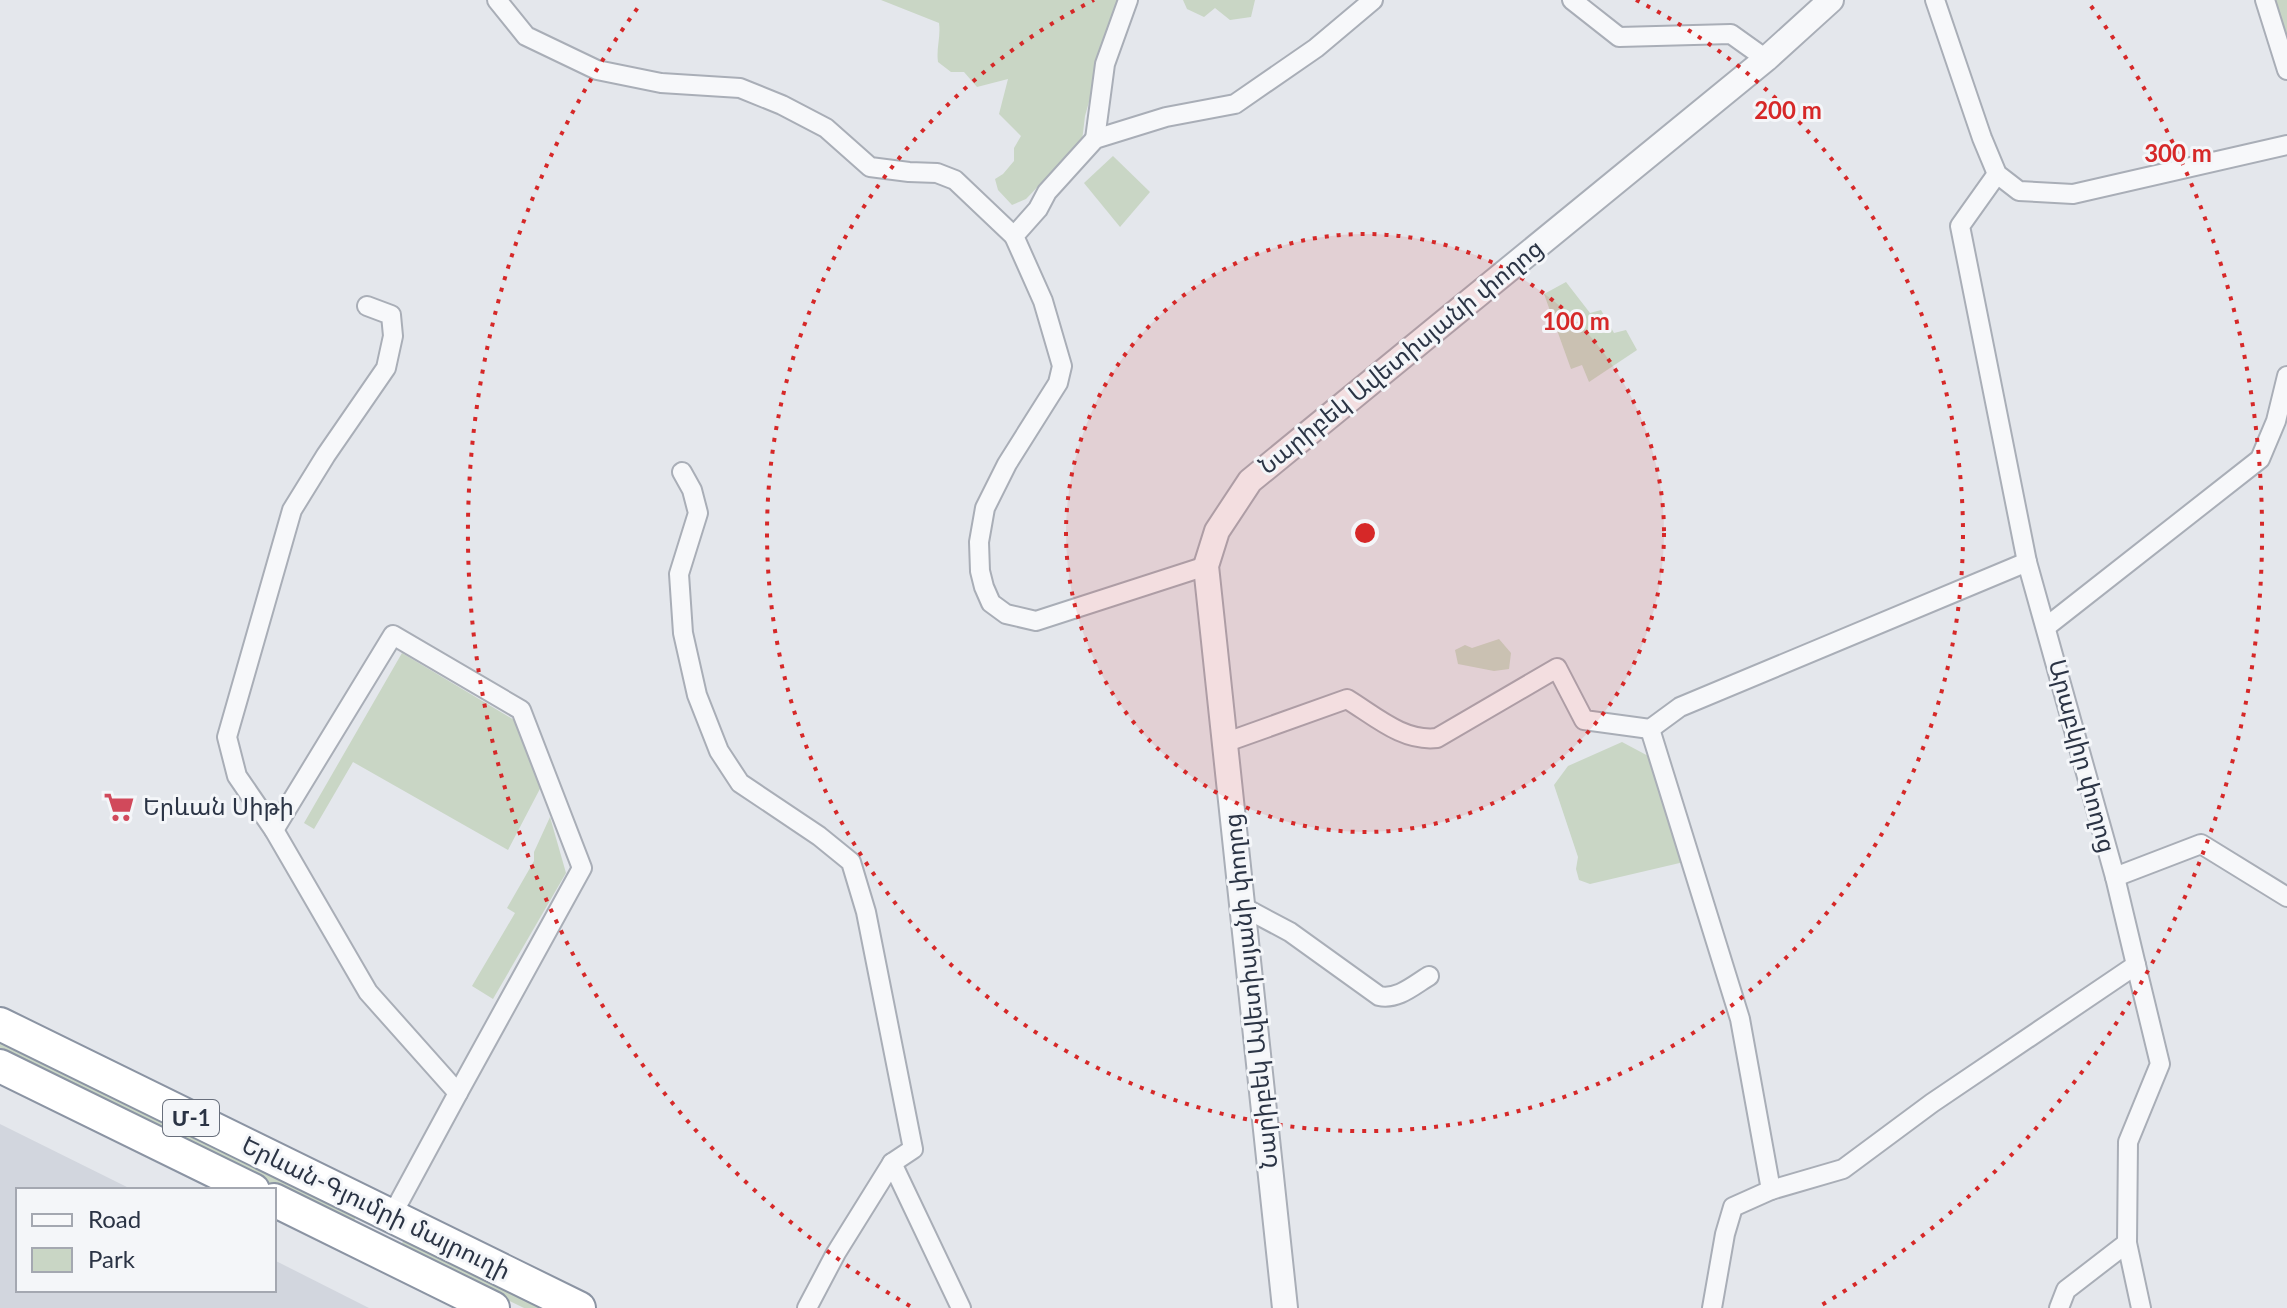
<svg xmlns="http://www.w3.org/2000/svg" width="2287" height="1308" viewBox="0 0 2287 1308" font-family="Lato,'Noto Sans Armenian',sans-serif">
  <rect width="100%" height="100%" fill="#e4e7ec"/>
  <path fill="#d2d6de" d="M 0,1124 L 133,1190 L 18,1190 L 18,1290 L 274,1290 L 274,1260 L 369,1308 L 0,1308 Z"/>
  <g fill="#c9d6c5">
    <path d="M 881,0 L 1122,0 L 1098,70 L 1085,116 L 1082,141 L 1026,199 L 1012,205 L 998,190 L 995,179 L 1003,174 L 1014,161 L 1014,148 L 1021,136 L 999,114 L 1008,79 L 977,87 L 964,72 L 951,72 L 938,62 C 936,48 941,37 939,23 Z"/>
    <path d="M 1183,0 L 1255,0 L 1251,17 L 1230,20 L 1215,8 L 1204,17 L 1187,9 Z"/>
    <path d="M 2272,0 L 2287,0 L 2287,51 Z"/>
    <path d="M 1113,156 L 1150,192 L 1120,227 L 1084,183 Z"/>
    <path d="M 1566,282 L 1590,313 L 1601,310 L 1614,333 L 1626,330 L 1637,350 L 1589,382 L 1582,365 L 1571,369 L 1544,294 Z"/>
    <path d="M 1499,639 L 1511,653 L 1509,669 L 1494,671 L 1458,664 L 1455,650 L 1465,645 L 1472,648 Z"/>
    <path d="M 402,653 L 521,724 L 543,783 L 508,850 L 353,762 L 314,829 L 304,823 Z"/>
    <path d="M 1622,742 L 1652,758 L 1684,862 L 1590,884 L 1579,880 L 1576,869 L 1578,857 L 1554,785 L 1568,766 Z"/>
    <path d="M 550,817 L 566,873 L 493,999 L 472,986 L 515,913 L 507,908 L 534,861 L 534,852 Z"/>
    <path d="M 0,1036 L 358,1210 L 353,1224 L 0,1053 Z"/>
    <path d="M 404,1238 L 558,1308 L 524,1308 L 406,1250 L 402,1244 Z"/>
  </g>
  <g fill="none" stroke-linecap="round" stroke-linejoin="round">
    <g stroke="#a9aeb7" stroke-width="22">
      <g id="minor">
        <path d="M 497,0 L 526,36 L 597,70 L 661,83 L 740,88 L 782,105 L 826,128 L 870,167 L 909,172 L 937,173 L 955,180 L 1014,236"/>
        <path d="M 1572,0 L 1619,37 L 1731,34 L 1766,59"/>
        <path d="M 1935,0 L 1982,138 L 1997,174 L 2019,191 L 2073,194 L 2287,145"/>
        <path d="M 2265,0 L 2287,70"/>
        <path d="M 1095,139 L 1105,64 L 1128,0"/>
        <path d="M 367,306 L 391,315 L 393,336 L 386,368 L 326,455 L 292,510 L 227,737 L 237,776 L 274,830 L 368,992 L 458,1093 L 392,1215"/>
        <path d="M 682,472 L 692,490 L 698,513 L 679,574 L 683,633 L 697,695 L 719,751 L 740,783 L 819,836 L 851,862 L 866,912 L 913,1149 L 892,1163 L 836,1253 L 807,1308"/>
        <path d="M 1206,566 L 1036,621 L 1006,614 L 991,603 L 984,587 L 980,571 L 979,542 L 985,508 L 1007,464 L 1058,383 L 1062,366 L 1043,301 L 1014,236 L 1038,209 L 1047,192 L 1095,139 L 1166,117 L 1235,104 L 1316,48 L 1373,0"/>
        <path d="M 2046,627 L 2260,459 L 2276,421 L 2287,376"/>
        <path d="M 1650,729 L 1740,1019 L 1771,1190"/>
        <path d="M 1224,743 L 1347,699 C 1375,716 1403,742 1437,738 L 1557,668 L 1584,720 L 1650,729 L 1680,707 L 2027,562"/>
        <path d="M 274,830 L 393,635 L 521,710 L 582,868 L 458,1093"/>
        <path d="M 2115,877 L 2201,844 L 2287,897"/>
        <path d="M 1243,907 L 1290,932 L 1379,996 C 1398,1000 1414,985 1429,976"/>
        <path d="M 892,1163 L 961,1308"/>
        <path d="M 2127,1243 L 2141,1308"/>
        <path d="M 1712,1308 L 1725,1234 L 1733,1207 L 1771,1190 L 1843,1169 L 1932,1103 L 2136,965 L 2115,877 L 2027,562 L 1960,226 L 1997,174"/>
        <path d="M 2059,1308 L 2066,1290 L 2127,1243 L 2128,1142 L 2160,1064 L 2136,965"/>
      </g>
    </g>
    <g stroke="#a9aeb7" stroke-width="28">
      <path id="tertiary" d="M 1285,1308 L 1206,566 L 1217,531 L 1250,481 L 1766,59 L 1831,0"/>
    </g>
    <g stroke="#8b94a3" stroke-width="36">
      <g id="trunk">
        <path d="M 0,1024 L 579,1308"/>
        <path d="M 0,1066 L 253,1190"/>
        <path d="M 274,1200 L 493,1308"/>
      </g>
    </g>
    <use href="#minor" stroke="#f7f8fa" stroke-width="18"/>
    <use href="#tertiary" stroke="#f7f8fa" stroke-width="24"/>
    <use href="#trunk" stroke="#fff" stroke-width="32"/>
  </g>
  <circle cx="1365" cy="533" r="299" fill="#d62828" fill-opacity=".12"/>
  <g fill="none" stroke="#d62828" stroke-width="4" stroke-dasharray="4 8">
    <circle cx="1365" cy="533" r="299"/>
    <path d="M1636 0A598 598 0 1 1 1094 0"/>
    <path d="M910 1306A897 897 0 0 1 639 6M2091 6A897 897 0 0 1 1820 1306"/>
  </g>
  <defs>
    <g id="supermarket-bare" transform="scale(2.4)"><path d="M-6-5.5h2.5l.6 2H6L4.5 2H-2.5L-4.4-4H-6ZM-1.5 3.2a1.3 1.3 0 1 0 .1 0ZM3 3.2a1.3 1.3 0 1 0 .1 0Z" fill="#d1495b" stroke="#f4f6f9" stroke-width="2.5" paint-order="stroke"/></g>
  </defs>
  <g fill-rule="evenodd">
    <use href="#supermarket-bare" x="119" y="807"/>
  </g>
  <g text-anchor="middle" stroke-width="6" stroke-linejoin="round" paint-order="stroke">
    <rect fill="#f4f6f9" stroke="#676e7b" stroke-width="2" x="163" y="1100" width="56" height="36" rx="6"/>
    <g font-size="22" font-weight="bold" fill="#2b3445">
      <text x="191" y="1126">Մ-1</text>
    </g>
    <g font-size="24" fill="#2b3445" stroke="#f4f6f9">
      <text transform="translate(1401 357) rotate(-39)" y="8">Նարիբեկ Ավետիսյանի փողոց</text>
      <text transform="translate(2082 756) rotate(75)" y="8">Արաբկիր փողոց</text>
      <text transform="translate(1251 991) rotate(-96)" y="8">Նարիբեկ Ավետիսյանի փողոց</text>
      <text transform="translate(376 1208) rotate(26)" y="8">Երևան-Գյումրի մայրուղի</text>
    </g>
    <g font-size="24" fill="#2b3445" stroke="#f4f6f9" text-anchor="start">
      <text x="143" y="815">Երևան Սիթի</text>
    </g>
  </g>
  <circle cx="1365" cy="533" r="12" fill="#d62828" stroke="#f4f6f9" stroke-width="4"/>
  <g font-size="24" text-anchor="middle" font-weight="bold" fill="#d62828" stroke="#f4f6f9" stroke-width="6" stroke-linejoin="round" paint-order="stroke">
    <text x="1788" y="119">200 m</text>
    <text x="2178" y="162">300 m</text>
    <text x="1576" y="330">100 m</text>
  </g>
  <rect x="16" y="1188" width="260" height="104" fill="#f4f6f9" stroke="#a4a8b1" stroke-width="2"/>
  <rect x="32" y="1214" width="40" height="12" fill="#f7f8fa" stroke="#a4a8b1" stroke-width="2"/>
  <text x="88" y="1228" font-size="24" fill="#2b3445">Road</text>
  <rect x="32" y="1248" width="40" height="24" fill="#c9d6c5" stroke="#a4a8b1" stroke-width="2"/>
  <text x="88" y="1268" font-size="24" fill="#2b3445">Park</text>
</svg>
